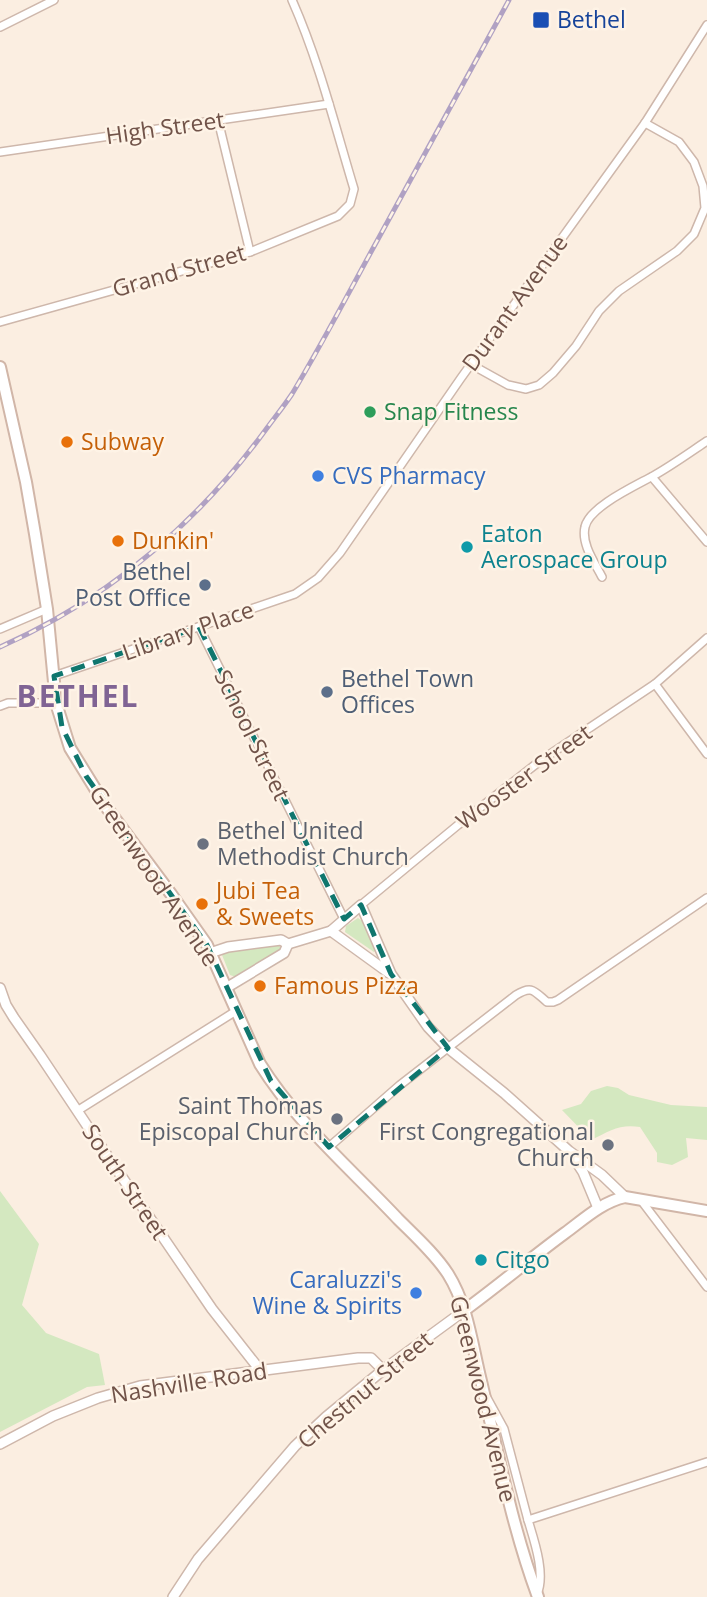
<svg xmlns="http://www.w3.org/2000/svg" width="707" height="1597" viewBox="0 0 707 1597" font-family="'Open Sans',sans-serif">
  <rect width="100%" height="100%" fill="#fbeee1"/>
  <g fill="#d4e8c0">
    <path d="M 358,918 L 362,921 L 376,950 L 374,952 L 345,932 L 346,926 Z"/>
    <path d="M 279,944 L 281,951 L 236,977 L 230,975 L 222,955 L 223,951 Z"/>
    <path d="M 607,1086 L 618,1088 L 629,1095 L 671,1105 L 707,1107 L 707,1140 L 686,1138 L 688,1157 L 672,1165 L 657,1162 L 657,1153 L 640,1127 C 619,1124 610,1131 591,1140 L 562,1110 L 581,1104 L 591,1091 Z"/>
    <path d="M 0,1191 L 39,1244 L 22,1305 L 46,1333 L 99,1354 L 105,1385 L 87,1387 L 0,1432 Z"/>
  </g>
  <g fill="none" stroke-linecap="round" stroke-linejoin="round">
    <g stroke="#ceb7ab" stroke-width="10">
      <g id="minor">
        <path d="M 0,27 L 54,0"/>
        <path d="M 218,120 L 250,252"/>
        <path d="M 0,152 L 329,104"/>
        <path d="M 0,322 L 250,252 L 338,216 L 350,204 L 354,189 C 335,126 319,61 292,0"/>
        <path d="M 472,365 L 508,385 L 526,389 L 539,385 L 553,373 L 576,346 L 599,311 L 619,291 L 677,251 L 694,234 L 705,208 L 703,186 L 694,162 L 679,142 L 645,123"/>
        <path d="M 652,477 L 707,542"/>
        <path d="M 602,577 C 595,563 581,544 585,527 C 589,507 635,486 653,476 C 671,466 689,453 707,441"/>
        <path d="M 199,627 L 344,919"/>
        <path d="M 0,629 L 47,609"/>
        <path d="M 54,676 L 295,594 L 318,578 L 340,553 L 461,378 L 645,123 L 707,25"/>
        <path d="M 655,684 L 707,754"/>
        <path d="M 0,706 L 8,703 L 56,703"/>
        <path d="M 361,905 L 458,825 L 540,761 L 655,684 L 707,638"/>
        <path d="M 77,1111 L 236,1011"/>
        <path d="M 329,1147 L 400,1085 L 516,995 C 532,985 534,991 547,1002 L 553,1002 L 558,1000 L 707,898"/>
        <path d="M 640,1199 L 707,1287"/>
        <path d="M 487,1398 L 504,1429 L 528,1520"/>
        <path d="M 537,1594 C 546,1574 534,1540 528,1520 L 707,1462"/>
      </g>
    </g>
    <g stroke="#ceb7ab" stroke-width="12">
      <g id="tertiary">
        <path d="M 331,931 L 389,973"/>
        <path d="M 210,953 L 228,947 L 281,940 L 288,944 L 331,931 L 361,905 L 391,974 L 428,1027 L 448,1048 L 504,1093 L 569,1151 L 602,1175 L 625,1197"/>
        <path d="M 0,988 L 6,1005 L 14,1018 L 40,1055 L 98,1142 L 212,1309 L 260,1370"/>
        <path d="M 226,988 L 284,953 L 288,944"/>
        <path d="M 574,1158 L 583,1172 L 598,1208"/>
        <path d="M 0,1444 L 53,1416 L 98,1398 L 140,1386 L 358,1358 L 371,1358 L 383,1370"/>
        <path d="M 173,1597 L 198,1559 L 295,1446 L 326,1417 L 383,1370 L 465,1310"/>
      </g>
    </g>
    <g stroke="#d1b6a8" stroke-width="14">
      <g id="secondary">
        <path d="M 0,367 L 26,482 L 35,534 L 47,609 L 56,703 L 70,748 L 107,808 L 171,894 L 207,945 L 260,1064 C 296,1122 351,1169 398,1219 C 415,1236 435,1254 448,1274 C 468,1306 472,1345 481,1381 C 498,1453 512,1527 538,1597"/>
        <path d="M 465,1310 C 499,1285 531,1258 565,1233 C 584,1219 602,1202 625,1197 L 707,1211"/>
      </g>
    </g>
    <use href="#minor" stroke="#fff" stroke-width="7"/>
    <use href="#tertiary" stroke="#fff" stroke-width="9"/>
    <use href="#secondary" stroke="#fff" stroke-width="10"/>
    <g stroke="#b0a1c3" stroke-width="5">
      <path id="rail" d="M 0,647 C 108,599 197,524 267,428 C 275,417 284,406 292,394 C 322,344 349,292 377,241 C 421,161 465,81 509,0"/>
    </g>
    <use href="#rail" stroke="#fef3e6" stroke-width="2.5" stroke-dasharray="8" stroke-linecap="butt"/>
  </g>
  <path fill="none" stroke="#0f766e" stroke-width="5" stroke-dasharray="14 9" stroke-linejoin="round" d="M 199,627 L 344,919 L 361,905 L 391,974 L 448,1048 L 329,1147 L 271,1081 L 207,945 L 86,776 L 62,727 L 54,676 Z"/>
  <rect fill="#1a4fb4" stroke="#fef3e6" stroke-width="2.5" x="532" y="11" width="18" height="18" rx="3.5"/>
  <circle fill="#2e9e5b" stroke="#fef3e6" stroke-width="2.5" cx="370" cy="412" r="7"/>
  <g fill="#e8710a" stroke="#fef3e6" stroke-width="2.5">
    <circle cx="67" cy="442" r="7"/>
    <circle cx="118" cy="541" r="7"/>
    <circle cx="202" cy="904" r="7"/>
    <circle cx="260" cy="986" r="7"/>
  </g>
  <g fill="#3f7fe0" stroke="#fef3e6" stroke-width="2.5">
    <circle cx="318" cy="476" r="7"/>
    <circle cx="416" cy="1293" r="7"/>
  </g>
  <g fill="#0f9aa8" stroke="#fef3e6" stroke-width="2.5">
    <circle cx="467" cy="547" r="7"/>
    <circle cx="481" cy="1260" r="7"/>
  </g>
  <g fill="#5c6f8a" stroke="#fef3e6" stroke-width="2.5">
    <circle cx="205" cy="585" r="7"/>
    <circle cx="327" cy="692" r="7"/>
  </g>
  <g fill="#6b7280" stroke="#fef3e6" stroke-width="2.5">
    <circle cx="203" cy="844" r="7"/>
    <circle cx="337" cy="1119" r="7"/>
    <circle cx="608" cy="1145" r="7"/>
  </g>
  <g text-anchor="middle" stroke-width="5" stroke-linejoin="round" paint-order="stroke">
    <g font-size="23" fill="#164399" stroke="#fef3e6" text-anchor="start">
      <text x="557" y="28">Bethel</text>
    </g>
    <g font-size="23" fill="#715349" stroke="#fef3e6">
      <text transform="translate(165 128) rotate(-8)" y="8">High Street</text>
      <text transform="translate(179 271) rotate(-16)" y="8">Grand Street</text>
      <text transform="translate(515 303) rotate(-54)" y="8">Durant Avenue</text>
      <text transform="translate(188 631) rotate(-19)" y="8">Library Place</text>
      <text transform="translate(252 735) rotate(64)" y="8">School Street</text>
      <text transform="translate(524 777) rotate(-36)" y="8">Wooster Street</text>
      <text transform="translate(154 876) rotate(56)" y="8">Greenwood Avenue</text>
      <text transform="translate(125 1182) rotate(56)" y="8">South Street</text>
      <text transform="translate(189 1383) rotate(-9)" y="8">Nashville Road</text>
      <text transform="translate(365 1390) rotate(-40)" y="8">Chestnut Street</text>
      <text transform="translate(483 1399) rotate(76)" y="8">Greenwood Avenue</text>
    </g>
    <g font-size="23" fill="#27864d" stroke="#fef3e6" text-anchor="start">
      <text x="384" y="420">Snap Fitness</text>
    </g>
    <g font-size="23" fill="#c56008" stroke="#fef3e6" text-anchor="start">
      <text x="81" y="450">Subway</text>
      <text x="132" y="549">Dunkin'</text>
      <text x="216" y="899">Jubi Tea<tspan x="216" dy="26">&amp; Sweets</tspan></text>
      <text x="274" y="994">Famous Pizza</text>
    </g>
    <g font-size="23" fill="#366cbe" stroke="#fef3e6" text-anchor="start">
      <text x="332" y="484">CVS Pharmacy</text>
      <text x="402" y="1288" text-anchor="end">Caraluzzi's<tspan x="402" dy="26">Wine &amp; Spirits</tspan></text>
    </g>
    <g font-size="23" fill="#0d838f" stroke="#fef3e6" text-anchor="start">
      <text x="481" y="542">Eaton<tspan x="481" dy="26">Aerospace Group</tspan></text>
      <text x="495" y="1268">Citgo</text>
    </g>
    <g font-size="23" fill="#4e5e75" stroke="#fef3e6" text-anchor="end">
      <text x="191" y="580">Bethel<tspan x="191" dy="26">Post Office</tspan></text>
      <text x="341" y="687" text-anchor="start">Bethel Town<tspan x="341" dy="26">Offices</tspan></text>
    </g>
    <g font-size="23" fill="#5b616d" stroke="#fef3e6" text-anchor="end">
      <text x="217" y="839" text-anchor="start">Bethel United<tspan x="217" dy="26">Methodist Church</tspan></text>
      <text x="323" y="1114">Saint Thomas<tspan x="323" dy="26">Episcopal Church</tspan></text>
      <text x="594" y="1140">First Congregational<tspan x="594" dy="26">Church</tspan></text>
    </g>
    <g font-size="30" font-weight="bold" letter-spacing="2" fill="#806494" stroke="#fef3e6">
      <text x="78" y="707">BETHEL</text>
    </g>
  </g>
</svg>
